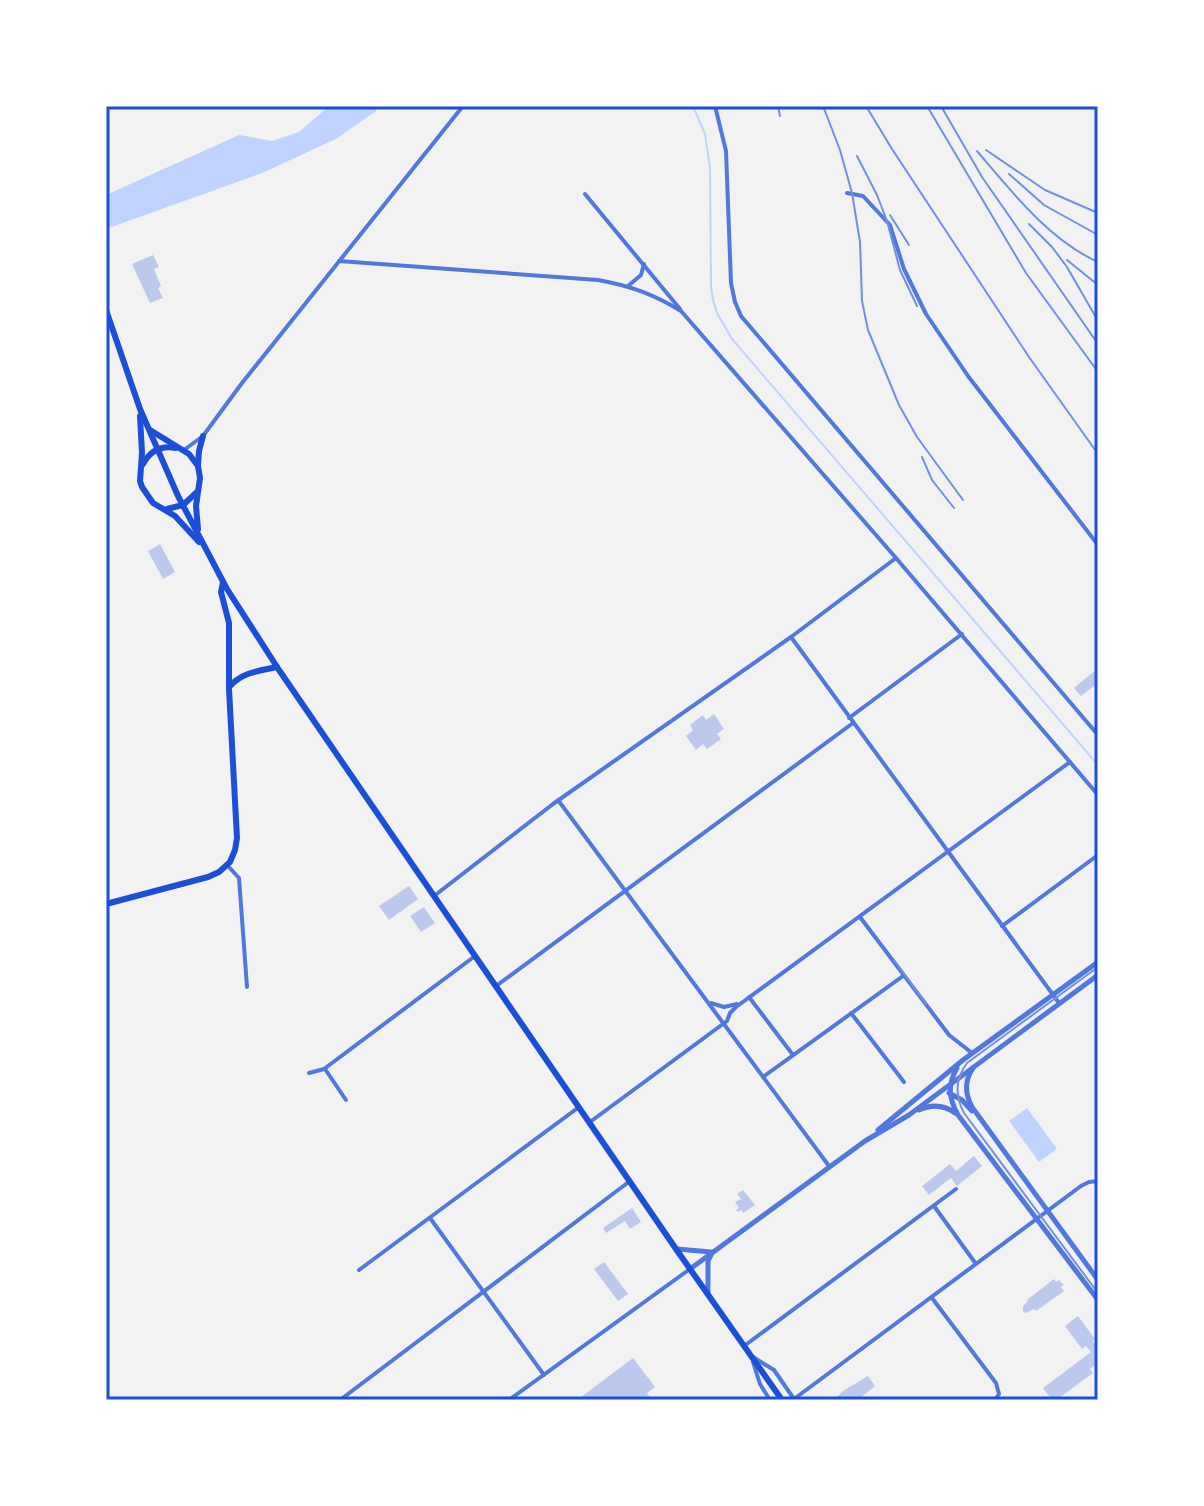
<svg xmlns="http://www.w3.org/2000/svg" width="1204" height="1506" viewBox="0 0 1204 1506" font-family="'PT Serif',serif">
  <rect width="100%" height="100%" fill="#f2f2f2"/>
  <g fill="#bfd3fe">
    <path d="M 329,106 L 377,106 L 376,111 L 336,139 L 262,173 L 106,229 L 106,195 L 239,135 L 272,141 L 299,132 Z"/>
    <path d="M 1027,1108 L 1057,1149 L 1039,1162 L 1009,1121 Z"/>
  </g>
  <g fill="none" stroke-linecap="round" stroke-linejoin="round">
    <path stroke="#bfd3fe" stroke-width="2" d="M 693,106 L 705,134 L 710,167 L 711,287 L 713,300 L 717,313 L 732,339 L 1098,765"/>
  </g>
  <g fill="#bdc9ec">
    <path d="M 153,255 L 159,267 L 154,269 L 161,286 L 158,288 L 163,298 L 150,303 L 132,264 Z"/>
    <path d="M 160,544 L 175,572 L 163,579 L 148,551 Z"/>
    <path d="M 1098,668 L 1098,683 L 1081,696 L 1074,688 Z"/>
    <path d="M 714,714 L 724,729 L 717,734 L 721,739 L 707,749 L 703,744 L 696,750 L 686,736 L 693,730 L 690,725 L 703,715 L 706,720 Z"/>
    <path d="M 409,886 L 418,899 L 389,920 L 379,906 Z"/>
    <path d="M 424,907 L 435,923 L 421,932 L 410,916 Z"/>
    <path d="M 974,1156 L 982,1166 L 957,1186 L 951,1178 L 929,1195 L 922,1186 L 950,1164 L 956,1171 Z"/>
    <path d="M 743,1190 L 755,1205 L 743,1213 L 741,1210 L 738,1212 L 736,1210 L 739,1208 L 735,1202 L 741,1199 L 737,1194 Z"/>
    <path d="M 632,1208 L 641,1222 L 630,1229 L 625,1221 L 606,1233 L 603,1228 Z"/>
    <path d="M 604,1262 L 628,1294 L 618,1301 L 594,1269 Z"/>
    <path d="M 1054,1279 L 1056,1282 L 1059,1280 L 1064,1285 L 1061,1287 L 1064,1291 L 1036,1311 L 1034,1309 L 1026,1313 L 1023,1312 L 1023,1306 L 1028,1301 L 1027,1300 Z"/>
    <path d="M 1078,1316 L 1095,1339 L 1093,1341 L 1098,1348 L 1098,1372 L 1094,1366 L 1090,1369 L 1093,1373 L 1056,1400 L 1052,1400 L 1043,1388 L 1091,1352 L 1086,1346 L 1082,1349 L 1065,1326 Z"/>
    <path d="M 633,1358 L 655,1387 L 647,1393 L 652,1400 L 577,1400 Z"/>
    <path d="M 868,1376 L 875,1386 L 858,1400 L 840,1400 L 838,1396 L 843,1391 Z"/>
  </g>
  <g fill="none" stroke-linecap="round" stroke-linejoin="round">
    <g stroke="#5277de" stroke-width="4">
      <path d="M 715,106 L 726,151 L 731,283 L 735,302 L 741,316 L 1098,735"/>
      <path d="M 847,193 L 863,196 L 890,225 L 904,269 L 926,314 L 968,376 L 1098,545"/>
      <path d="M 585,194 L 680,309"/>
      <path d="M 339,261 L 598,280 C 631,286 653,294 681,311 L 896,558 L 1098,795"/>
      <path d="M 628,286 L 641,275 L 644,264"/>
      <path d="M 184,450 L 203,436 L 242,383 L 463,106"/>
      <path d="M 791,637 L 1059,1003"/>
      <path d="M 849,718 L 962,634"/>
      <path d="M 558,800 L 829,1166"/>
      <path d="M 227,865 L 239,878 L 247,987"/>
      <path d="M 434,896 L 553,804 L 791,637 L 896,558"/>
      <path d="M 860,917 L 949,1035 L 972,1053"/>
      <path d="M 1002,926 L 1098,855"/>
      <path d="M 496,986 L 853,723"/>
      <path d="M 749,997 L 793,1055"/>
      <path d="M 711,1003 L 724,1007 L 737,1004"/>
      <path d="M 851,1013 L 904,1082"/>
      <path d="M 325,1069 L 346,1100"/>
      <path d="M 309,1073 L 324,1069 L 475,956"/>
      <path d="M 763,1077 L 903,976"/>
      <path d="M 590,1122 L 727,1021 L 730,1013 L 736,1007 L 1070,762"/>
      <path d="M 934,1206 L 976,1264"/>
      <path d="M 430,1218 L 544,1375"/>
      <path d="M 359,1270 L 579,1107"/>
      <path d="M 932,1298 L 996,1383 L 999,1394 L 995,1400"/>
      <path d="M 744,1346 L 956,1189"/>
      <path d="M 753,1357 L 774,1370 L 794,1399"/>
      <path d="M 753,1362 L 760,1384 L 770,1400"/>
      <path d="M 794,1399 L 1081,1186 L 1089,1182 L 1098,1181"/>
      <path d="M 340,1400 L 630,1181"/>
      <path d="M 509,1400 L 690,1269"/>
    </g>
    <g stroke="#5277de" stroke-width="5">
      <path d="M 957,1068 C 947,1085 949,1099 958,1115 L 1098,1300"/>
      <path d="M 973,1068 C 964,1081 965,1094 972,1107 L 1098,1280"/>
      <path d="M 949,1093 L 962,1100 L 972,1111"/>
      <path d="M 919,1110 C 932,1104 944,1105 955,1113"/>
      <path d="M 878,1130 L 963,1060 L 1098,962"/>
      <path d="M 677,1249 L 711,1252"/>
      <path d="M 690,1269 L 865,1141 L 909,1115 L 1098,975"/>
      <path d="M 708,1294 L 708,1261 L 712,1253"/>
    </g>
    <g stroke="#1d4ed8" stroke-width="6">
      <path d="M 230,686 C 243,672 259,671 277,667"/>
      <path d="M 106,904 L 208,877 L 219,872 L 230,862 L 235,850 L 237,838 L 229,689 L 229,623 L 221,592 L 223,582"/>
    </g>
    <g stroke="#1d4ed8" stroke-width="6">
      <path d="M 106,310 L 140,409 L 178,496 L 227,589 L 279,670 L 676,1249 L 782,1400"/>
      <path d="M 140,416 L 142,453 L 140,481 L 142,487 L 153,503 L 175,516 L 199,542"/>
      <path d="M 150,430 L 189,454 L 198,466 L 200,478 L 196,506 L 198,529"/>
      <path d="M 143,464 C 150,451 161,445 176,448"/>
      <path d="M 198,466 L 199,451 L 203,436"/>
      <path d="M 167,509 L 183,505 L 197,492"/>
    </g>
    <g stroke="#7290e2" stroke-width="2">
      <path d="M 894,960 L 926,1004"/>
      <path d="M 1098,967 L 967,1063 C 955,1079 955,1096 964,1113 L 1098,1293"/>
    </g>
    <g stroke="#7290e2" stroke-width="2">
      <path d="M 778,106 L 780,116"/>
      <path d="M 823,106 L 840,150 L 852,193 L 860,242 L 862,301 L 868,330 L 899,405 L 917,437 L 963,500"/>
      <path d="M 866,106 L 892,149 L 1029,357 L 1098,454"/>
      <path d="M 927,106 L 1026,273 L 1098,372"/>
      <path d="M 941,106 L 982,177 L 1098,344"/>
      <path d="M 986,150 L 1045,190 L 1098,213"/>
      <path d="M 977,151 C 1011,191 1049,240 1098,262"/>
      <path d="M 857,156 L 877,195 L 887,221 L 900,270 L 917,306"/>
      <path d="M 1009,174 L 1044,205 L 1098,235"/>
      <path d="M 890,215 L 909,245"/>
      <path d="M 1029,224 L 1052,247 L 1067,267 L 1098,321"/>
      <path d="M 1067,260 L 1098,285"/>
      <path d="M 922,457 L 932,480 L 954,508"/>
    </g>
  </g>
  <rect width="1204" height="1506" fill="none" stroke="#ffffff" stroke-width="216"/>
  <rect x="108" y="108" width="988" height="1290" fill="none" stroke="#1d4ed8" stroke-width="3"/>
</svg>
